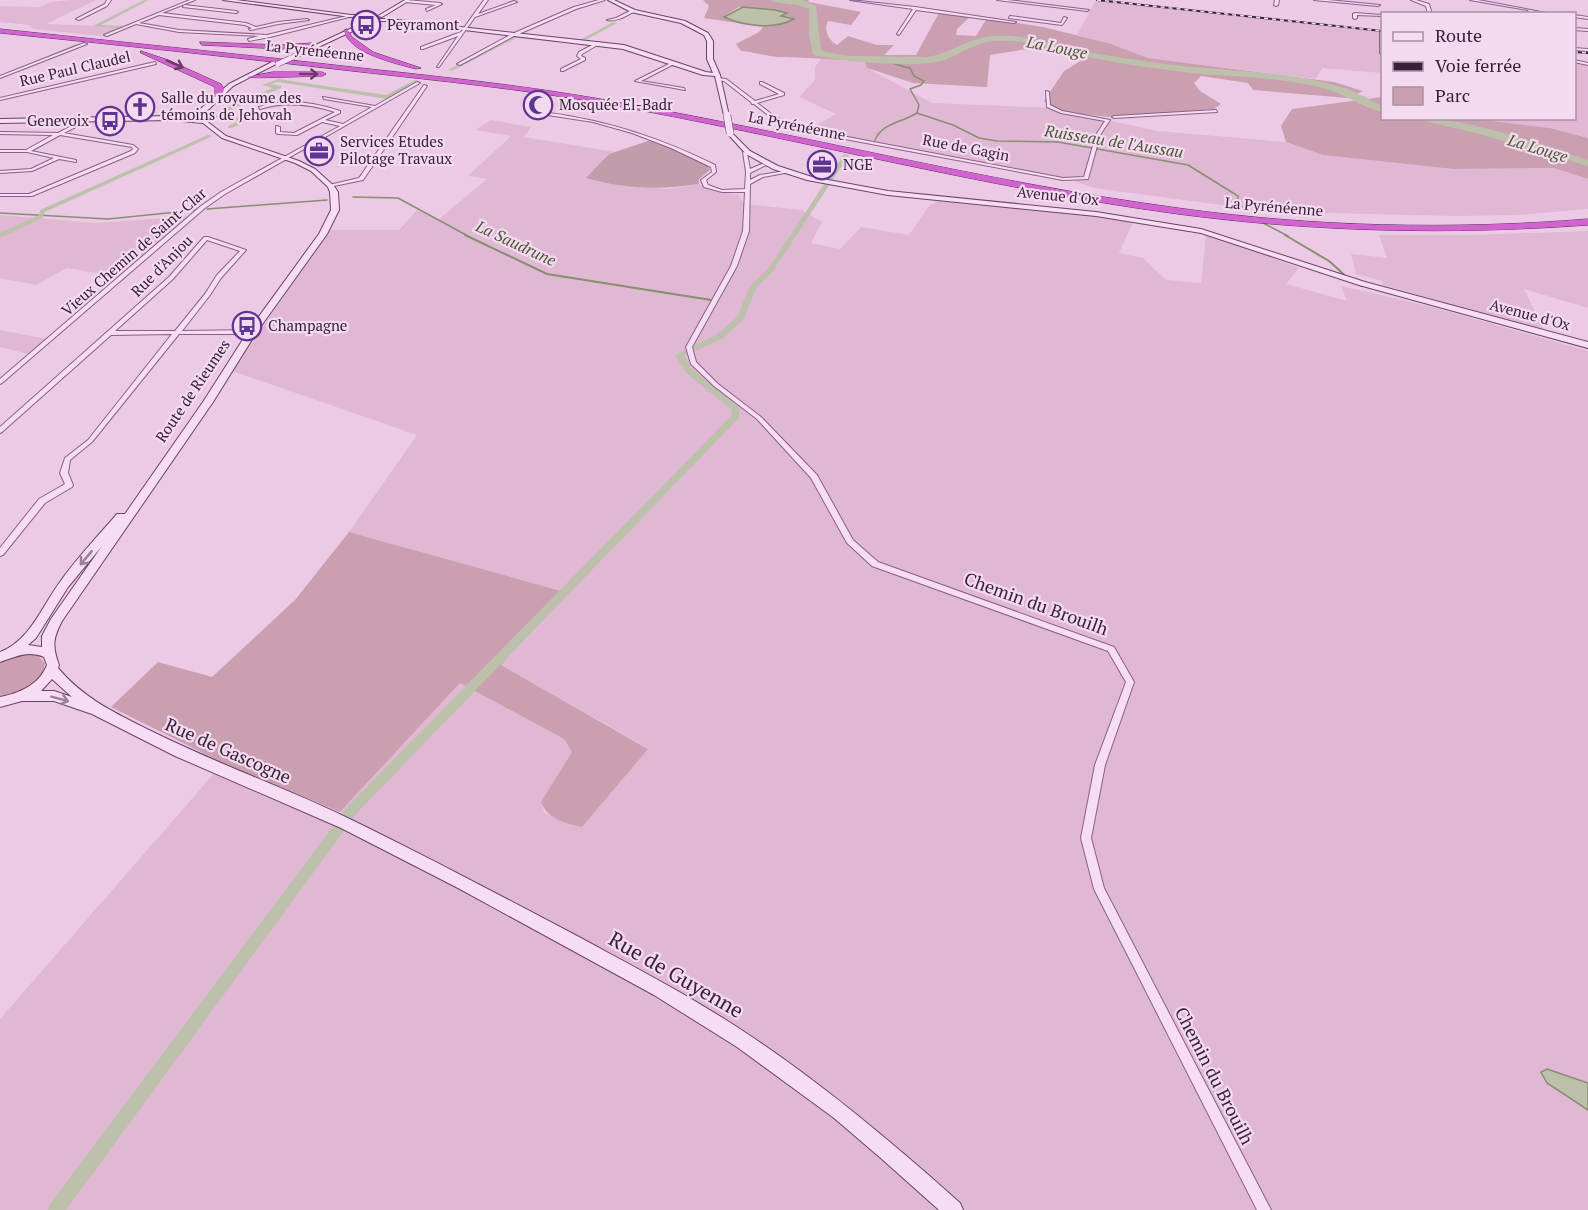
<svg xmlns="http://www.w3.org/2000/svg" width="1588" height="1210" viewBox="0 0 1588 1210" font-family="'PT Serif',serif">
  <rect width="100%" height="100%" fill="#eccae6"/>
  <g fill="#e1b8d4">
    <path d="M 70,0 L 96,0 L 46,24 L 123,27 L 101,36 L 33,29 L 29,25 L 0,22 L 0,6 L 40,7 L 51,2 Z"/>
    <path d="M 1096,0 L 1382,31 L 1382,73 L 1322,68 L 1316,79 L 1147,58 L 1108,43 L 1077,35 Z"/>
    <path d="M 822,57 L 866,62 L 867,68 L 932,103 L 1053,108 L 1157,131 L 1286,142 L 1323,155 L 1453,169 L 1554,168 L 1588,179 L 1588,209 L 1518,215 L 1457,216 L 1326,213 L 1236,207 L 1094,188 L 1062,177 L 808,130 L 836,114 L 799,97 L 815,80 L 815,67 Z"/>
    <path d="M 1575,62 L 1588,64 L 1588,138 L 1550,128 L 1475,119 L 1574,118 Z"/>
    <path d="M 491,120 L 531,127 L 524,137 L 615,152 L 609,154 L 586,178 L 601,182 L 667,189 L 699,184 L 714,191 L 739,195 L 744,204 L 802,210 L 822,222 L 811,243 L 840,249 L 861,227 L 909,235 L 928,207 L 941,199 L 1134,220 L 1119,253 L 1143,258 L 1166,280 L 1201,283 L 1206,235 L 1245,247 L 1299,268 L 1286,284 L 1347,301 L 1341,286 L 1429,306 L 1588,351 L 1588,1210 L 0,1210 L 0,1019 L 223,763 L 340,812 L 460,683 L 564,739 L 572,752 L 541,803 L 545,813 L 562,822 L 648,748 L 501,665 L 560,591 L 349,532 L 417,435 L 232,371 L 330,230 L 399,230 L 417,210 L 438,220 L 487,179 L 468,176 L 511,136 L 475,130 Z"/>
    <path d="M 0,215 L 97,223 L 191,216 L 120,277 L 67,268 L 36,285 L 0,278 Z"/>
    <path d="M 1588,231 L 1588,308 L 1524,289 L 1544,330 L 1383,285 L 1382,281 L 1356,274 L 1351,254 L 1387,258 L 1379,235 L 1469,235 Z"/>
    <path d="M 0,330 L 47,339 L 28,354 L 0,347 Z"/>
  </g>
  <g fill="#ca9fb0" fill-rule="evenodd">
    <path d="M 703,0 L 808,0 L 809,2 L 861,12 L 851,25 L 828,21 C 823,30 829,41 837,45 L 848,36 L 877,45 L 894,45 L 884,55 L 916,55 L 940,11 L 971,16 L 957,29 L 956,35 L 976,36 L 987,18 L 1043,27 L 1108,43 L 1148,58 L 1334,82 L 1363,91 L 1348,98 L 1253,90 L 1248,83 L 1201,76 L 1194,83 L 1200,91 L 1221,104 L 1214,109 L 1108,117 L 1055,111 L 1044,101 L 1064,71 L 1087,57 L 1034,48 L 990,55 L 987,87 L 913,83 L 867,68 L 865,62 C 838,59 811,58 783,57 C 769,57 755,52 741,51 L 736,44 L 759,32 L 763,27 L 704,18 L 709,6 ZM 739,7 L 780,11 L 786,14 L 780,15 L 790,21 C 774,28 738,26 724,16 Z"/>
    <path d="M 1382,97 L 1382,118 L 1475,119 L 1550,128 L 1588,138 L 1588,179 L 1554,168 L 1453,169 L 1323,155 L 1286,142 L 1281,126 L 1292,109 Z"/>
    <path d="M 349,532 L 561,591 L 501,665 L 648,749 L 582,827 C 565,823 548,820 541,802 L 572,752 L 564,739 L 460,683 L 340,812 L 223,763 L 111,707 L 158,662 L 212,677 L 295,600 Z"/>
    <path d="M 29,654 L 37,655 L 45,663 L 43,674 L 21,691 L 0,696 L 0,662 L 11,657 Z"/>
  </g>
  <path fill="#c09dab" d="M 654,139 L 707,165 L 710,170 L 699,179 L 699,184 C 659,190 624,189 586,178 L 609,154 Z"/>
  <g fill="#bdc1ab" stroke="#888f71" stroke-width="1.5">
    <path d="M 743,7 L 775,10 L 787,13 L 781,16 L 794,19 C 774,30 744,26 724,17 Z"/>
    <path d="M 1547,1069 L 1588,1083 L 1588,1110 L 1547,1083 L 1541,1072 Z"/>
  </g>
  <g fill="none" stroke-linecap="round" stroke-linejoin="round">
    <g stroke="#888f71" stroke-width="1.5">
      <path d="M 878,59 C 890,61 898,66 910,68 L 914,76 L 924,81 L 921,85 L 910,89 L 919,105 L 917,113"/>
      <path d="M 917,113 L 953,125 L 979,138 L 997,141 L 1058,142 L 1188,165 L 1238,196 L 1238,204 L 1245,210"/>
      <path d="M 875,140 C 882,123 903,122 917,113"/>
      <path d="M 353,197 L 398,198 L 468,236"/>
      <path d="M 207,209 L 327,200"/>
      <path d="M 0,213 L 108,219 L 197,210"/>
      <path d="M 1263,223 L 1288,236"/>
    </g>
    <g stroke="#888f71" stroke-width="2">
      <path d="M 465,235 L 547,274 L 711,300"/>
      <path d="M 1285,235 L 1329,261 L 1349,279 L 1362,286"/>
      <path d="M 1487,320 L 1588,348"/>
    </g>
    <g fill="#bdc1ab" fill-rule="evenodd">
      <path d="M 144,0 L 149,0 L 101,25 L 124,26 L 126,28 L 106,35 L 104,33 L 117,28 L 93,26 Z"/>
      <path d="M 613,22 L 617,23 L 584,41 L 580,40 Z"/>
      <path d="M 513,36 L 558,41 L 556,42 L 516,38 L 452,71 L 448,70 Z"/>
      <path d="M 76,44 L 80,45 L 12,73 L 8,72 Z"/>
      <path d="M 278,79 L 386,95 L 415,80 L 420,81 L 387,99 L 278,82 L 271,84 L 281,86 L 281,88 L 232,109 L 231,116 L 248,120 L 232,128 L 228,128 L 228,126 L 239,121 L 226,118 L 228,107 L 273,88 L 262,85 Z"/>
      <path d="M 208,135 L 213,136 L 45,212 L 42,218 L 0,238 L 0,233 L 39,215 L 40,210 Z"/>
      <path d="M 844,154 L 849,155 L 773,271 L 757,287 L 743,320 L 722,339 L 684,356 L 692,369 L 739,407 L 739,418 L 357,813 L 66,1210 L 48,1210 L 50,1204 L 349,805 L 732,415 L 732,410 L 686,373 L 675,355 L 716,335 L 737,317 L 750,286 L 768,269 Z"/>
    </g>
    <g fill="#bdc1ab" fill-rule="evenodd">
      <path d="M 769,0 L 802,0 L 816,6 L 821,51 L 849,56 L 927,57 C 951,54 971,36 996,36 C 1031,34 1064,49 1098,54 C 1130,59 1161,64 1193,67 C 1242,72 1293,72 1341,87 C 1355,91 1369,99 1382,106 L 1382,112 C 1361,107 1342,92 1319,87 C 1278,77 1235,77 1192,73 C 1160,69 1126,65 1093,58 C 1061,52 1028,39 995,41 C 976,42 961,54 944,60 C 919,69 840,61 813,55 L 809,34 L 809,9 C 794,2 779,5 769,0 Z"/>
      <path d="M 1413,118 C 1473,118 1532,143 1588,160 L 1588,166 L 1483,135 Z"/>
    </g>
    <g stroke="#886087" stroke-width="2">
      <g id="street">
        <path d="M 107,0 L 111,0 L 107,6 L 79,20 L 76,19 L 105,4 Z"/>
        <path d="M 190,0 L 195,0 L 162,13 L 246,23 L 256,27 L 278,22 L 307,19 L 309,20 L 278,24 L 251,30 L 249,29 L 252,28 L 245,25 L 159,15 L 139,23 L 179,30 L 267,35 L 351,15 L 353,16 L 270,37 L 249,41 L 248,39 L 259,36 L 179,32 L 136,24 L 107,36 L 104,35 Z"/>
        <path d="M 406,0 L 440,3 L 442,4 L 427,11 L 426,9 L 436,5 L 405,2 Z"/>
        <path d="M 484,0 L 488,0 L 478,14 L 514,1 L 517,2 L 475,17 L 439,67 L 437,67 L 458,36 L 423,49 L 421,49 L 421,47 L 461,32 Z"/>
        <path d="M 599,0 L 605,0 L 576,9 L 514,36 L 460,65 L 457,64 L 512,34 L 574,7 Z"/>
        <path d="M 850,0 L 915,7 L 1016,22 L 1014,23 L 916,10 L 899,35 L 897,34 L 913,9 Z"/>
        <path d="M 997,0 L 1008,0 L 1089,10 L 1087,11 Z"/>
        <path d="M 1275,0 L 1279,0 L 1278,5 L 1276,6 L 1274,5 Z"/>
        <path d="M 1314,0 L 1328,0 L 1380,5 L 1378,6 Z"/>
        <path d="M 1411,0 L 1416,0 L 1429,4 L 1432,14 L 1428,14 L 1426,6 Z"/>
        <path d="M 1470,0 L 1478,0 L 1552,14 L 1529,12 L 1528,10 Z"/>
        <path d="M 184,5 L 236,11 L 238,12 L 236,13 L 183,7 Z"/>
        <path d="M 632,10 L 635,11 C 626,16 617,22 607,20 L 616,18 Z"/>
        <path d="M 1355,13 L 1381,15 L 1382,16 L 1357,15 L 1357,18 L 1355,19 L 1353,18 L 1353,14 Z"/>
        <path d="M 1574,15 L 1588,17 L 1588,19 L 1574,17 Z"/>
        <path d="M 1010,16 L 1061,23 L 1064,17 L 1067,18 L 1062,25 L 1009,18 Z"/>
        <path d="M 1574,28 L 1588,29 L 1588,31 L 1574,30 Z"/>
        <path d="M 1382,32 L 1382,54 L 1380,53 L 1380,33 Z"/>
        <path d="M 598,42 L 601,43 L 582,54 L 581,56 L 585,58 L 585,60 L 563,71 L 561,71 L 561,69 L 581,59 L 577,56 L 579,52 Z"/>
        <path d="M 84,43 L 87,44 L 0,78 L 0,76 Z"/>
        <path d="M 1574,48 L 1588,49 L 1588,51 L 1574,50 Z"/>
        <path d="M 1574,60 L 1588,63 L 1588,65 L 1574,62 Z"/>
        <path d="M 155,62 L 156,64 L 0,100 L 0,98 Z"/>
        <path d="M 673,62 L 674,64 L 641,81 L 684,88 L 685,90 L 635,81 Z"/>
        <path d="M 717,78 L 726,79 L 755,101 L 779,94 L 760,84 L 760,82 L 762,82 L 784,93 L 784,95 L 757,103 L 774,116 L 800,128 L 1063,178 L 1084,177 L 1096,135 L 1105,121 L 1061,113 L 1047,107 L 1046,91 L 1049,92 L 1050,105 L 1062,111 L 1110,120 L 1100,135 L 1088,179 L 1063,180 L 797,130 L 772,118 L 754,104 L 752,104 L 751,102 L 724,81 L 717,80 Z"/>
        <path d="M 417,82 L 420,83 L 225,194 L 205,208 L 2,383 L 0,384 L 0,379 L 201,206 L 221,192 L 340,126 L 322,122 L 297,135 L 278,134 L 276,133 L 276,126 L 280,127 L 280,132 L 294,133 L 335,112 C 310,104 286,101 260,109 L 259,107 C 286,98 313,102 340,111 L 340,113 L 325,120 L 343,124 L 372,107 L 324,99 L 323,97 L 375,106 Z"/>
        <path d="M 424,85 L 427,86 L 363,180 L 329,187 L 329,185 L 359,178 Z"/>
        <path d="M 1216,110 L 1217,112 L 1114,118 L 1112,117 L 1114,116 Z"/>
        <path d="M 549,113 C 609,121 660,138 715,165 L 716,172 L 706,180 L 708,185 L 722,190 L 745,189 L 746,172 L 743,152 L 747,153 L 750,169 L 762,164 L 766,165 L 750,173 L 750,180 L 760,175 L 785,171 L 785,173 L 763,177 L 750,184 L 749,231 L 737,266 L 692,347 L 696,362 L 718,384 L 761,417 L 817,475 L 853,540 L 878,562 L 1114,647 L 1134,682 L 1105,765 L 1091,838 L 1104,888 L 1271,1210 L 1257,1210 L 1094,889 L 1081,838 L 1095,765 L 1126,682 L 1108,651 L 872,566 L 847,543 L 811,478 L 757,419 L 714,386 L 691,364 L 686,347 L 731,266 L 743,231 L 745,192 L 722,192 L 704,187 L 701,180 L 712,172 L 711,167 L 671,148 L 632,133 L 593,122 L 548,115 Z"/>
        <path d="M 87,118 L 89,120 L 64,133 L 133,145 L 138,149 L 135,153 L 32,196 L 0,196 L 0,194 L 29,194 L 131,151 L 133,149 L 132,147 L 60,135 L 31,151 L 76,160 L 76,162 L 59,159 L 32,171 L 0,173 L 0,171 L 31,169 L 54,158 L 27,152 L 0,152 L 0,150 L 26,150 L 53,135 L 0,134 L 0,132 L 58,133 Z"/>
        <path d="M 204,237 L 208,237 L 246,250 L 221,278 L 210,295 L 182,331 L 252,330 L 255,332 L 252,334 L 179,334 L 92,442 L 70,460 L 68,473 L 73,485 L 72,487 L 45,503 L 3,555 L 0,556 L 0,548 L 39,499 L 65,484 L 60,473 L 65,458 L 88,440 L 172,334 L 111,335 L 2,432 L 0,433 L 0,427 L 169,277 ZM 207,240 L 240,251 L 217,275 L 205,294 L 175,331 L 115,331 L 173,279 Z"/>
      </g>
    </g>
    <g stroke="#69436a" stroke-width="2">
      <g id="secondary">
        <path d="M 223,0 L 236,0 L 351,15 L 375,15 L 351,17 Z"/>
        <path d="M 405,0 L 410,0 L 382,17 L 378,16 Z"/>
        <path d="M 608,0 L 614,0 L 635,10 L 685,21 L 708,33 L 713,41 L 713,59 L 720,75 L 729,116 L 724,115 L 715,76 L 703,75 L 623,49 L 389,21 L 374,21 L 297,57 L 292,56 L 367,21 L 363,21 L 363,19 L 389,19 L 624,45 L 706,72 L 713,73 L 707,59 L 707,41 L 704,35 L 681,23 L 631,12 Z"/>
        <path d="M 274,61 L 276,64 L 233,86 L 209,109 L 200,114 L 197,112 L 229,84 Z"/>
        <path d="M 214,114 L 216,117 L 205,120 L 226,136 L 299,161 L 315,169 L 334,186 L 338,192 L 339,210 L 327,234 L 256,333 L 213,402 L 62,621 C 53,638 52,646 59,665 L 58,668 C 83,698 115,713 149,730 C 219,765 292,790 362,825 C 435,861 507,899 579,937 C 636,968 694,998 749,1035 C 824,1085 893,1143 960,1203 L 963,1210 L 939,1210 L 883,1160 L 834,1118 L 737,1047 L 654,995 L 458,888 L 341,828 L 175,756 L 92,714 L 54,701 L 22,701 L 0,707 L 0,697 C 20,693 39,685 47,665 L 44,657 C 28,650 15,657 0,662 L 0,652 C 30,641 42,606 60,582 C 77,558 98,536 117,514 L 125,514 L 203,402 L 249,330 L 319,234 L 331,210 L 330,192 L 328,187 L 311,171 L 295,163 L 222,138 L 203,123 L 170,120 L 0,123 L 0,119 L 170,116 L 198,118 ZM 102,546 L 51,619 L 42,636 L 42,647 L 28,645 L 36,638 L 68,587 ZM 52,679 L 72,697 L 54,691 L 41,691 Z"/>
        <path d="M 730,131 L 750,151 L 778,166 L 812,177 L 888,191 L 1096,212 L 1201,229 L 1365,282 L 1588,342 L 1588,348 L 1359,285 L 1201,233 L 1096,216 L 888,195 L 807,180 L 773,169 L 746,154 L 727,133 Z"/>
      </g>
    </g>
    <g stroke="#543356" stroke-width="1">
      <g id="highway">
        <path d="M 0,29 C 120,42 240,54 361,68 C 441,77 521,85 600,99 C 793,132 984,182 1178,208 C 1314,227 1451,230 1588,219 L 1588,225 C 1451,235 1314,232 1178,214 C 984,188 793,137 600,103 C 521,89 441,81 361,72 C 240,58 120,45 0,33 Z"/>
        <path d="M 347,29 L 352,37 L 373,52 L 421,68 L 416,69 C 395,63 350,54 344,31 Z"/>
        <path d="M 200,42 L 282,45 L 312,43 L 315,45 L 282,49 L 202,45 Z"/>
        <path d="M 141,51 L 168,60 L 221,84 L 224,89 L 222,95 L 215,97 L 215,87 L 141,53 Z"/>
        <path d="M 273,72 L 322,72 L 326,74 L 322,76 C 311,76 252,79 247,77 Z"/>
      </g>
    </g>
    <use href="#street" fill="#f7ddf3" fill-rule="evenodd"/>
    <use href="#secondary" fill="#f7ddf3" fill-rule="evenodd"/>
    <use href="#highway" fill="#d363d0" fill-rule="evenodd"/>
    <g stroke="#382239" stroke-width="2">
      <g id="rail">
        <path d="M 1097,0 L 1382,31"/>
        <path d="M 1574,52 L 1588,53"/>
      </g>
    </g>
    <use href="#rail" stroke="#f4daef" stroke-width="1.5" stroke-dasharray="4" stroke-linecap="butt"/>
    <g stroke="#69436a" stroke-width="6" stroke-linecap="butt">
      <path id="secondary-bridge-far1" d="M 278,64 L 295,56"/>
    </g>
    <g stroke="#69436a" stroke-width="8" stroke-linecap="butt">
      <path id="secondary-bridge" d="M 727,115 L 730,133"/>
    </g>
    <use href="#secondary-bridge-far1" stroke="#f7ddf3" stroke-width="5"/>
    <use href="#secondary-bridge" stroke="#f7ddf3" stroke-width="7"/>
  </g>
  <defs><path id="oneway-shaft" d="M-6 0H5M1.5-3L5.5 0L1.5 3" fill="none" stroke-width="1.6" stroke-linecap="round" stroke-linejoin="round" transform="scale(1.5)"/></defs>
  <g stroke="#6e396e">
    <use href="#oneway-shaft" transform="translate(175 64) rotate(24)"/>
    <use href="#oneway-shaft" transform="translate(309 74) rotate(1)"/>
  </g>
  <g stroke="#988096">
    <use href="#oneway-shaft" transform="translate(86 558) rotate(130)"/>
    <use href="#oneway-shaft" transform="translate(60 699) rotate(15)"/>
  </g>
  <defs>
    <g id="bus-ring" transform="scale(1.5)"><circle r="9.5" fill="#f4daef" stroke="#603492" stroke-width="1.5"/><path d="M-5-6H5V4H4V6H2V4H-2V6H-4V4H-5ZM-3.5-4V0h7V-4ZM-3.5 1.2v1.5H-2V1.2ZM2 1.2v1.5H3.5V1.2Z" fill="#603492"/></g>
    <g id="mosque-ring" transform="scale(1.5)"><circle r="9.5" fill="#f4daef" stroke="#603492" stroke-width="1.5"/><path d="M3.5-4.9A6 6 0 1 0 3.5 4.9A5 5 0 1 1 3.5-4.9Z" fill="#603492"/></g>
    <g id="church-ring" transform="scale(1.5)"><circle r="9.5" fill="#f4daef" stroke="#603492" stroke-width="1.5"/><path d="M-1.2-6h2.4v3.5h3.3v2.4h-3.3V6h-2.4V-.1h-3.3v-2.4h3.3Z" fill="#603492"/></g>
    <g id="office-ring" transform="scale(1.5)"><circle r="9.5" fill="#f4daef" stroke="#603492" stroke-width="1.5"/><path d="M-6-3h4V-5.5h4V-3h4V5H-6ZM-1-4.5V-3h2v-1.5ZM-6 0V1H6V0Z" fill="#603492"/></g>
  </defs>
  <g fill-rule="evenodd">
    <use href="#bus-ring" x="366" y="25"/>
    <use href="#mosque-ring" x="538" y="105"/>
    <use href="#church-ring" x="140" y="107"/>
    <use href="#bus-ring" x="110" y="121"/>
    <use href="#office-ring" x="319" y="151"/>
    <use href="#office-ring" x="822" y="165"/>
    <use href="#bus-ring" x="247" y="326"/>
  </g>
  <g text-anchor="middle" stroke-width="4.5" stroke-linejoin="round" paint-order="stroke">
    <g font-size="15" fill="#382239" stroke="#f4daef" text-anchor="start">
      <text x="387" y="30">Peyramont</text>
      <text x="161" y="103">Salle du royaume des<tspan x="161" dy="17">témoins de Jehovah</tspan></text>
      <text x="559" y="110">Mosquée El-Badr</text>
      <text x="89" y="126" text-anchor="end">Genevoix</text>
      <text x="340" y="147">Services Etudes<tspan x="340" dy="17">Pilotage Travaux</tspan></text>
      <text x="843" y="170">NGE</text>
      <text x="268" y="331">Champagne</text>
    </g>
    <g font-size="15" fill="#382239" stroke="#f4daef">
      <text transform="translate(315 51) rotate(6)" y="5">La Pyrénéenne</text>
      <text transform="translate(75 69) rotate(-13)" y="5">Rue Paul Claudel</text>
      <text transform="translate(797 126) rotate(11)" y="5">La Pyrénéenne</text>
      <text transform="translate(966 148) rotate(11)" y="5">Rue de Gagin</text>
      <text transform="translate(1058 196) rotate(6)" y="5">Avenue d'Ox</text>
      <text transform="translate(1274 207) rotate(5)" y="5">La Pyrénéenne</text>
      <text transform="translate(134 252) rotate(-41)" y="5">Vieux Chemin de Saint-Clar</text>
      <text transform="translate(162 266) rotate(-45)" y="5">Rue d'Anjou</text>
      <text transform="translate(1530 315) rotate(15)" y="5">Avenue d'Ox</text>
      <text transform="translate(193 391) rotate(-56)" y="5">Route de Rieumes</text>
    </g>
    <g font-size="16" font-style="italic" fill="#495833" stroke="#f4daef">
      <text transform="translate(1057 47) rotate(11)" y="6">La Louge</text>
      <text transform="translate(1114 141) rotate(9)" y="6">Ruisseau de l'Aussau</text>
      <text transform="translate(1538 148) rotate(17)" y="6">La Louge</text>
      <text transform="translate(516 243) rotate(25)" y="6">La Saudrune</text>
    </g>
    <g font-size="18" fill="#382239" stroke="#f4daef">
      <text transform="translate(1036 604) rotate(20)" y="6">Chemin du Brouilh</text>
      <text transform="translate(228 751) rotate(24)" y="6">Rue de Gascogne</text>
      <text transform="translate(1214 1076) rotate(63)" y="6">Chemin du Brouilh</text>
    </g>
    <g font-size="21" fill="#382239" stroke="#f4daef">
      <text transform="translate(676 975) rotate(30)" y="7">Rue de Guyenne</text>
    </g>
  </g>
  <rect x="1381" y="12" width="195" height="108" fill="#f4daef" stroke="#a990a6" stroke-width="1.5"/>
  <rect x="1393" y="32" width="30" height="9" fill="#f7ddf3" stroke="#a990a6" stroke-width="1.5"/>
  <text x="1435" y="42" font-size="18" fill="#382239">Route</text>
  <rect x="1393" y="62" width="30" height="9" fill="#382239" stroke="#a990a6" stroke-width="1.5"/>
  <text x="1435" y="72" font-size="18" fill="#382239">Voie ferrée</text>
  <rect x="1393" y="87" width="30" height="18" fill="#ca9fb0" stroke="#a990a6" stroke-width="1.5"/>
  <text x="1435" y="102" font-size="18" fill="#382239">Parc</text>
</svg>
